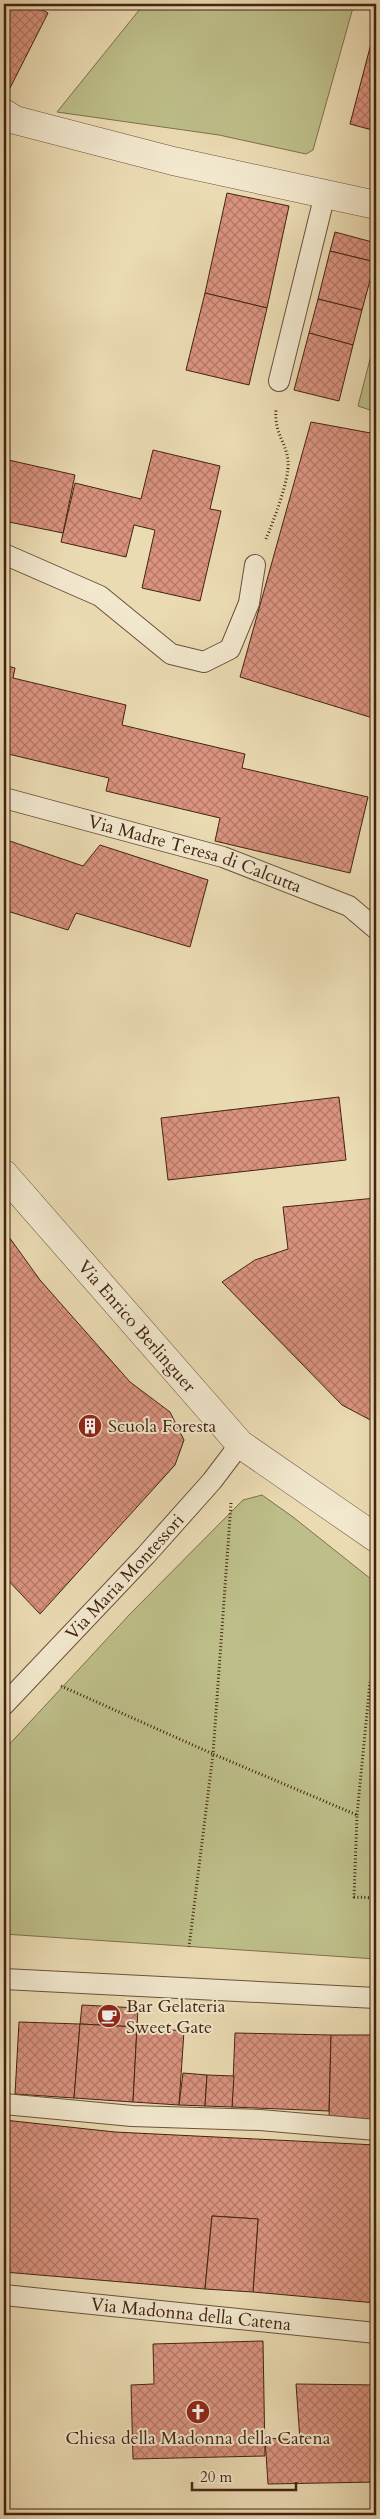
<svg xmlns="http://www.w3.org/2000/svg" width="380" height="2519" viewBox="0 0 380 2519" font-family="Cardo,serif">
  <defs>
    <pattern id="building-cross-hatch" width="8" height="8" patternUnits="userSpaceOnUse" patternTransform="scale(1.25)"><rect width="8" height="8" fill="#db9380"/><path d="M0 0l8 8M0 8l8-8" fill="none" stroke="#b37867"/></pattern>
  </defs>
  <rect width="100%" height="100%" fill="#ebdbb3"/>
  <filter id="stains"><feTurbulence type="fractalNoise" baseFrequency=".004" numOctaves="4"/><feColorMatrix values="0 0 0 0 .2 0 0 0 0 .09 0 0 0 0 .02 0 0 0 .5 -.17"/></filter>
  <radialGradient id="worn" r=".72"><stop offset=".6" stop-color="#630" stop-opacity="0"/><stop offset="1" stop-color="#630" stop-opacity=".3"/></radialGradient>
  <g fill="#bdbe89" stroke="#80704d">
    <path d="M 144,4 L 354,4 L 313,150 L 306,154 L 219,135 L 57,112 Z"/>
    <path d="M 376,336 L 376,412 L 358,406 Z"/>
    <path d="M 262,1495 L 293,1517 L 376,1583 L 376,1959 L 4,1934 L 4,1750 L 130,1614 L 243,1500 Z"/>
  </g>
  <g fill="url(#building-cross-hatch)" stroke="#432311">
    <path d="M 4,4 L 31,4 L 48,13 L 9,90 L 4,87 Z"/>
    <path d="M 373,36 L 376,37 L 376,131 L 350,124 Z"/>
    <path d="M 227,193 L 289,206 L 267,308 L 205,293 Z"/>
    <path d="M 335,232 L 376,243 L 375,262 L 330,251 Z"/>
    <path d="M 330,251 L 375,262 L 362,310 L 318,299 Z"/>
    <path d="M 205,293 L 267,308 L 249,385 L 186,370 Z"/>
    <path d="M 318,299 L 362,310 L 353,345 L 309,333 Z"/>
    <path d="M 309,333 L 353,345 L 339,401 L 294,390 Z"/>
    <path d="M 311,422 L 376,434 L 376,719 L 240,677 Z"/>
    <path d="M 153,450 L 220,466 L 210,509 L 221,511 L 200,601 L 142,588 L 155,530 L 134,525 L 126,557 L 61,542 L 75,483 L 141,499 Z"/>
    <path d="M 4,459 L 75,475 L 63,533 L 4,521 Z"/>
    <path d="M 4,665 L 15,668 L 13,678 L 126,705 L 122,725 L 245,754 L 242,768 L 368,797 L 350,873 L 215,841 L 220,818 L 106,791 L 109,778 L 4,753 Z"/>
    <path d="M 4,839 L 83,866 L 100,845 L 208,880 L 190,947 L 76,913 L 68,930 L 4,910 Z"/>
    <path d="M 339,1097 L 346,1160 L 168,1180 L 161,1118 Z"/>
    <path d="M 376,1198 L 376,1423 L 342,1405 L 222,1282 L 255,1260 L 288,1249 L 283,1207 Z"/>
    <path d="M 4,1230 L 40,1280 L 130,1382 L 170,1412 L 184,1440 L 175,1465 L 40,1614 L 4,1576 Z"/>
    <path d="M 82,2005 L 138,2008 L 137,2027 L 80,2024 Z"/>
    <path d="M 19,2022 L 80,2024 L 74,2098 L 15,2094 Z"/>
    <path d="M 80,2024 L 137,2027 L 133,2102 L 74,2098 Z"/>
    <path d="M 137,2027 L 184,2031 L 179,2105 L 133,2102 Z"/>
    <path d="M 235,2033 L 331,2035 L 329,2111 L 232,2107 Z"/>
    <path d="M 331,2035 L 376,2035 L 376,2121 L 329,2119 Z"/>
    <path d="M 183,2073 L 207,2075 L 205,2106 L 179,2105 Z"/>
    <path d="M 207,2075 L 234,2076 L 232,2107 L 205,2106 Z"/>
    <path d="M 4,2120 L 115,2132 L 376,2145 L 376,2303 L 253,2292 L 258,2219 L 212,2216 L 205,2289 L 4,2272 Z"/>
    <path d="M 212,2216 L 258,2219 L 253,2292 L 205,2289 Z"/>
    <path d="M 263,2341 L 265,2456 L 133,2459 L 131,2385 L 154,2384 L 153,2344 Z"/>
    <path d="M 296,2384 L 376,2385 L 376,2482 L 268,2484 L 265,2438 L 300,2440 Z"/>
  </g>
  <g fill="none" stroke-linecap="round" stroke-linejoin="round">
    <g stroke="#6d513a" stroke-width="22">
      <g id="service">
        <path d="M 279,381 L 325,194"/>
        <path d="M 4,554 L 100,596 L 171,654 L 204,662 L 230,649 L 249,603 L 255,565"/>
        <path id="s1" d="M 4,798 L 223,857 L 349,906 L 376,929"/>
        <path id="s2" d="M 4,1705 L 146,1555 L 212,1481 L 240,1444"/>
        <path d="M 4,1979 L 376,1998"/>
        <path d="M 4,2104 L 132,2116 L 260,2120 L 376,2130"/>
        <path id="s3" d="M 4,2295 L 376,2333"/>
      </g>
    </g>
    <g stroke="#6d513a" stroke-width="29">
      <g id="minor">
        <path d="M 4,113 L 15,120 L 173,161 L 376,205"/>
        <path id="s4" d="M 4,1174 L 240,1444 L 376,1538"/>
      </g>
    </g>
    <g stroke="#432311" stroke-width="3" stroke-dasharray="1 2.5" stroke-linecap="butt">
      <path d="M 266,539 C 273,522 290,479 288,461 C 286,441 274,434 276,409"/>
      <path d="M 231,1503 L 213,1754 L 357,1815 L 354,1897 L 376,1898"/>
      <path d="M 61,1686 L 213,1754 L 189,1947"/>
      <path d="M 357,1815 L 370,1682"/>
    </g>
    <use href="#service" stroke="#f2e8ce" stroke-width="20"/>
    <use href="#minor" stroke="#f2e8ce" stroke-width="28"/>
  </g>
  <defs>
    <g id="building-disc" transform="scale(1.25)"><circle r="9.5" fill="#8f2418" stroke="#f2e8ce"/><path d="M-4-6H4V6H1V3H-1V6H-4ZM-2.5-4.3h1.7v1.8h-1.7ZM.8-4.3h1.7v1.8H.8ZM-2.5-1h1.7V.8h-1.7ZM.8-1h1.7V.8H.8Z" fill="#fff"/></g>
    <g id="cafe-disc" transform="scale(1.25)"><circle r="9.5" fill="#8f2418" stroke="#f2e8ce"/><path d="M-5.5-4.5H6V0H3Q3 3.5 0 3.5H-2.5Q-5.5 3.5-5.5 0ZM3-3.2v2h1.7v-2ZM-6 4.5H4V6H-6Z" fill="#fff"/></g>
    <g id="church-disc" transform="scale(1.25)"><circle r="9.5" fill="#8f2418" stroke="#f2e8ce"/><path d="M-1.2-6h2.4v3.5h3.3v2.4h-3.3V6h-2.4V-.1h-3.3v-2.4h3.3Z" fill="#fff"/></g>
  </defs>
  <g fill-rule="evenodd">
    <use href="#building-disc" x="90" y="1426"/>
    <use href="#cafe-disc" x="109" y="2016"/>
    <use href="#church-disc" x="198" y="2412"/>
  </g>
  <g text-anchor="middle" stroke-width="4" stroke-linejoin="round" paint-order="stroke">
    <g font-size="18" fill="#432311" stroke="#f2e8ce">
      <text dy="6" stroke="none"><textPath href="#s1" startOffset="199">Via Madre Teresa di Calcutta</textPath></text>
      <text dy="6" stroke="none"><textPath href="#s4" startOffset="202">Via Enrico Berlinguer</textPath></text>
      <text dy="6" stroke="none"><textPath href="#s2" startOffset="176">Via Maria Montessori</textPath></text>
      <text dy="6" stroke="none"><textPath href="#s3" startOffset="188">Via Madonna della Catena</textPath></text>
    </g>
    <g font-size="18" fill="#432311" stroke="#f2e8ce" text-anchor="start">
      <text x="108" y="1432">Scuola Foresta</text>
      <text x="126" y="2012">Bar Gelateria<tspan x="126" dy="21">Sweet Gate</tspan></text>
      <text x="198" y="2444" text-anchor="middle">Chiesa della Madonna della Catena</text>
    </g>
  </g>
  <rect width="380" height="2519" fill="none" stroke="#ebdbb3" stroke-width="20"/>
  <rect x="5" y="5" width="370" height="2509" fill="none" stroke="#432311" stroke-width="2.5"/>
  <rect x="10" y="10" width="360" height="2499" fill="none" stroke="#432311"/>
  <path d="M192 2482v8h104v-8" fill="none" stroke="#432311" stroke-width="2.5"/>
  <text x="200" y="2482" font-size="15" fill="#432311" stroke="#f2e8ce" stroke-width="4" paint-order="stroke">20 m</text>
  <rect width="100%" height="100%" filter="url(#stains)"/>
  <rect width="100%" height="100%" fill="url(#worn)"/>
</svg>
